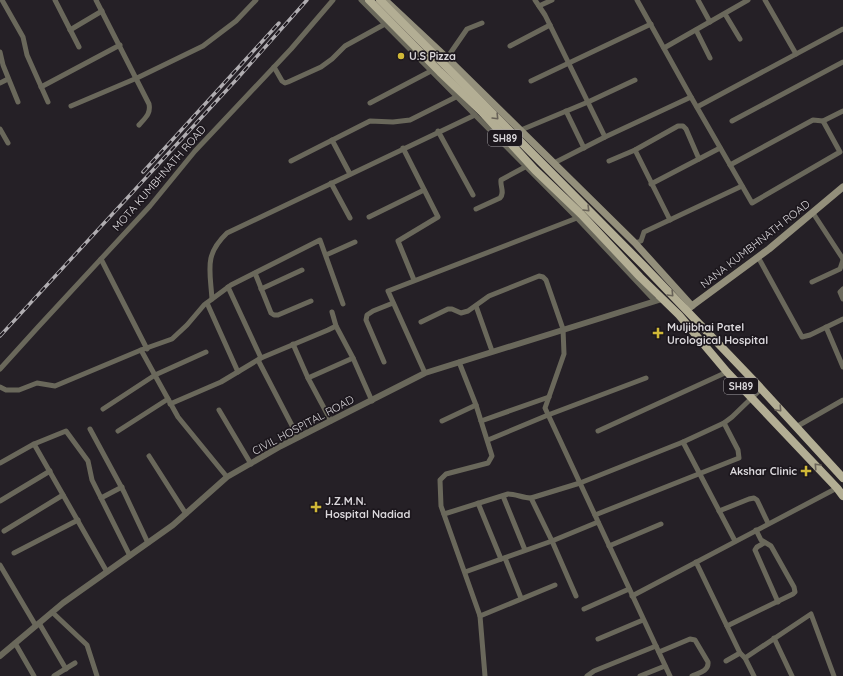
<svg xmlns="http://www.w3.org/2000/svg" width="843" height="676" viewBox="0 0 843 676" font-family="Quicksand,sans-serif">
  <rect width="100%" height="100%" fill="#252026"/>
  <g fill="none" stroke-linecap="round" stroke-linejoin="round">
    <g stroke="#6a685b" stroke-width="5">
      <path d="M 2,0 L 23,37 L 27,55 L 48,102"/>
      <path d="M 55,0 L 79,47"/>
      <path d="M 96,0 L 149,104 C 151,114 145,118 139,125"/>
      <path d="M 361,0 L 577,218 L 655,301"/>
      <path d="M 535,0 L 545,15 L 605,137"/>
      <path d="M 637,0 L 691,97 L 752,203 L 840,152 L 823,121"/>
      <path d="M 698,0 L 710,22"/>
      <path d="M 765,0 L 796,54"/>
      <path d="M 539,6 L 552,0"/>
      <path d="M 725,14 L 740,39"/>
      <path d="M 70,30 L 102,11"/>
      <path d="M 696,30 L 710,58"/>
      <path d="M 510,46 L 550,25"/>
      <path d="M 664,48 L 748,0"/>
      <path d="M 0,52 L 3,65 L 18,102"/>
      <path d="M 447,58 L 467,29 L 482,23"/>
      <path d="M 274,67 L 282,81 L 285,83 L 288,82 L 321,67 L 332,59 L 345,46 L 385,24"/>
      <path d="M 531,81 L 651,24"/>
      <path d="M 0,83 L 8,79"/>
      <path d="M 41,87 L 120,45"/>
      <path d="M 370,103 L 431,71"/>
      <path d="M 71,106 L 137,78 L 203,46 L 236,21 L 256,0"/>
      <path d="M 697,107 L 843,29"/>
      <path d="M 566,111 L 584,148"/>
      <path d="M 732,121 L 843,62"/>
      <path d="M 0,129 L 8,143"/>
      <path d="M 521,130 L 588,102 L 635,80"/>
      <path d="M 438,131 L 473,195"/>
      <path d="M 332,140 L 350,174"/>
      <path d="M 403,148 L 438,217 L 398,241 L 414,280"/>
      <path d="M 635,150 L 670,220"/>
      <path d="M 291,161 L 370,121 L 393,122 L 410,120 L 456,97"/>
      <path d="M 609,161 L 635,150 L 678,126 L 683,126 L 686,129 L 699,159"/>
      <path d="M 554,163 L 605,137 L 691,97"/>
      <path d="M 730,165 L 813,120 L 823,121 L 843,111"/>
      <path d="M 331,183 L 350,218"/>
      <path d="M 651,184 L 720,148"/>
      <path d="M 476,209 L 500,198 C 505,193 500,186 501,180 L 525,167"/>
      <path d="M 813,213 L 843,259"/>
      <path d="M 369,217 L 424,190"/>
      <path d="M 635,243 L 641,241 L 644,232 L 742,186"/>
      <path d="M 326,255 L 355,242"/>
      <path d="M 758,257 L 802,337 L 810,335 L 843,319"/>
      <path d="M 101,259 L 147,349"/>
      <path d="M 255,273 L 271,313 L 274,315 L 278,315 L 311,301"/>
      <path d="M 812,282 L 840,269 L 843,260"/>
      <path d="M 228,287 L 261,358"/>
      <path d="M 261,289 L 302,270"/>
      <path d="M 843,289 L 840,292 L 843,299"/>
      <path d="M 212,299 C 210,269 204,255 227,233 L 475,115"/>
      <path d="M 207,303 L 238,372"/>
      <path d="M 476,306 L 492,351"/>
      <path d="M 332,312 L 336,326 L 353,358 L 372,401"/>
      <path d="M 421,322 L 448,309 L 452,309 L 461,313 L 468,311 L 489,296 L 539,276 L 543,277 L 546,280 L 563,329 L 564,354 L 545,408 L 670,676"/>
      <path d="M 826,327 L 843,367"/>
      <path d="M 293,344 L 308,378 L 331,421"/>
      <path d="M 141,350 L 178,417 L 227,477"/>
      <path d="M 258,360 L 298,437"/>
      <path d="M 384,362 L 366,320 L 367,315 L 373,311 L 393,303"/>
      <path d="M 459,362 L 476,405 L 492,456 L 488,463 L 446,474 L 440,480 L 441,506 L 480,616 L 485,676"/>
      <path d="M 0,369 L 39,326 L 150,206 L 195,151 L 291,49 L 333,0"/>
      <path d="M 425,373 L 388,291 L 577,218"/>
      <path d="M 308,378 L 353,358"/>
      <path d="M 0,387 L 6,390 L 19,390 L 37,383 L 55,386 L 141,350 L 172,339 L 187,325 L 204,305 L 231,285 L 320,240 L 343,304"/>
      <path d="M 170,404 L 221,382 L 261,358 L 328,330 L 336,326"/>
      <path d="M 103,409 L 155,375 L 206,352"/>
      <path d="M 219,410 L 251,464"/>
      <path d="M 442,421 L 476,405"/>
      <path d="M 481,421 L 549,397"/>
      <path d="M 796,427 L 843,400"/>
      <path d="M 90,429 L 124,492 L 148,543"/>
      <path d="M 118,431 L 168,399"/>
      <path d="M 598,431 L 727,372"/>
      <path d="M 488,440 L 548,415 L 646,378"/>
      <path d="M 683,442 L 724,423 L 732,417 L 761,389"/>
      <path d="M 34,444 L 107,572"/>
      <path d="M 149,456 L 186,514"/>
      <path d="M 0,463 L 34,444 L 66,431 L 88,461 L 92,480 L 130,556"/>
      <path d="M 503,496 L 525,550"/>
      <path d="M 101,498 L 122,487"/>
      <path d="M 531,498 L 552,541 L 576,596"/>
      <path d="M 0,501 L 50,471"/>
      <path d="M 478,503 L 501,559"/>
      <path d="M 719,511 L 749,499 L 754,498 L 757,500 L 768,523"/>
      <path d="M 444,514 L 508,494 C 516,494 523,498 531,498 L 580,483 L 683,442 L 735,541"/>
      <path d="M 595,515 L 739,458 L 738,450 L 724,423"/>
      <path d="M 4,531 L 63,495"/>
      <path d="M 764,543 L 757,547 L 755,550 L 778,602"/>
      <path d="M 609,546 L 661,524"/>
      <path d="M 14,553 L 78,520"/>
      <path d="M 505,558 L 521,598"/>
      <path d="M 696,562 L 740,653"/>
      <path d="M 0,565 L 36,626"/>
      <path d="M 465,572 L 552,541 L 598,522"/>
      <path d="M 632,596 L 837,488"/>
      <path d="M 584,609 L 629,589"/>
      <path d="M 52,612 L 87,645 L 97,676"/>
      <path d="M 480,616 L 555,585"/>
      <path d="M 39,623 L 66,669"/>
      <path d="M 727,626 L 793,594 L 795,592 L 794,587 L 771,546 L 761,540 L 756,530"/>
      <path d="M 774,638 L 792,676"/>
      <path d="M 598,639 L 643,620"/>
      <path d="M 15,643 L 34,676"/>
      <path d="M 659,652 L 690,639 L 695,640 L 708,662 C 709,671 699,673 692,676"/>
      <path d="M 745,658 L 754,676"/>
      <path d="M 726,661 L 740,653 L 745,658 L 811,614 L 834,676"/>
      <path d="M 54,676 L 75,663"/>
      <path d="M 587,676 L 594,671 L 656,646"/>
      <path d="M 640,676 L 665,666"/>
    </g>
    <path stroke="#6a685b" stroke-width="6" d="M 0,656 L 63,603 L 173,525 L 227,477 L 281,446 L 425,373 L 662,299"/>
    <g stroke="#938f7b" stroke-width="7">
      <path d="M 385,0 L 447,58 L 635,243 L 692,306"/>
      <path d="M 689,308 L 769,249 L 843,187"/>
    </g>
    <g stroke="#b3ae94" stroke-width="8">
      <path d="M 369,0 L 440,72 L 481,111 L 535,170 L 581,214 L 640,277 L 679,315 L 727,372 L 837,488 L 843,496"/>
      <path d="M 380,0 L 644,266 L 756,383 L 843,478"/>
    </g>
    <g stroke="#b0adb1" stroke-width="3.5">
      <g id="rail">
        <path d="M 143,172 L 279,23"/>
        <path d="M 0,336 L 236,80 L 307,0"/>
      </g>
    </g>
    <use href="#rail" stroke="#1c171d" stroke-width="2" stroke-dasharray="6" stroke-linecap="butt"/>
  </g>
  <defs><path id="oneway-chevron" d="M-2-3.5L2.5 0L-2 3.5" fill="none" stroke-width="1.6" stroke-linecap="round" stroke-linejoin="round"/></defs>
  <g stroke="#686258">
    <use href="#oneway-chevron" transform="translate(496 117) rotate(46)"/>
    <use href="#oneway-chevron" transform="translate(587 209) rotate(45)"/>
    <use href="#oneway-chevron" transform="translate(671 294) rotate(46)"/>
    <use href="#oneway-chevron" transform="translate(779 409) rotate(47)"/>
    <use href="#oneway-chevron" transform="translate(817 466) rotate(-133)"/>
  </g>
  <g fill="#d0b837" stroke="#1c171d" stroke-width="1.5">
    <circle cx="401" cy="56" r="4"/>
    <path d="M656 327h4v4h4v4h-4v4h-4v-4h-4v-4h4z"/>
    <path d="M804 465h4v4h4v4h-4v4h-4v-4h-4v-4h4z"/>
    <path d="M314 501h4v4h4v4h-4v4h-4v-4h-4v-4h4z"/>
  </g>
  <g text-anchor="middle" stroke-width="3.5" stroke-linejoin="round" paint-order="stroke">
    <g fill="#1c171d" stroke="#a29ea3" stroke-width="1">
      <rect x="488" y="130" width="34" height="16" rx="3"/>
      <rect x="724" y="378" width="34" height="16" rx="3"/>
    </g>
    <g font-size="10" font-weight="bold" fill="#dbd8dc">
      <text x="505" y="142">SH89</text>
      <text x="741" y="390">SH89</text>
    </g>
    <g font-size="11" font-weight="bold" fill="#dbd8dc" stroke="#1c171d" text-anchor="start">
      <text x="409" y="60">U.S Pizza</text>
      <text x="667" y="331">Muljibhai Patel<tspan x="667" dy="13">Urological Hospital</tspan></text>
      <text x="797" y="475" text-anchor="end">Akshar Clinic</text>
      <text x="325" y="505">J.Z.M.N.<tspan x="325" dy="13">Hospital Nadiad</tspan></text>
    </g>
    <g font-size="11" fill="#dbd8dc" stroke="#1c171d">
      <text transform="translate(159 178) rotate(-49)" y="4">MOTA KUMBHNATH ROAD</text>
      <text transform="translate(755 244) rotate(-38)" y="4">NANA KUMBHNATH ROAD</text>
      <text transform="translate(303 425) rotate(-28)" y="4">CIVIL HOSPITAL ROAD</text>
    </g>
  </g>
</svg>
